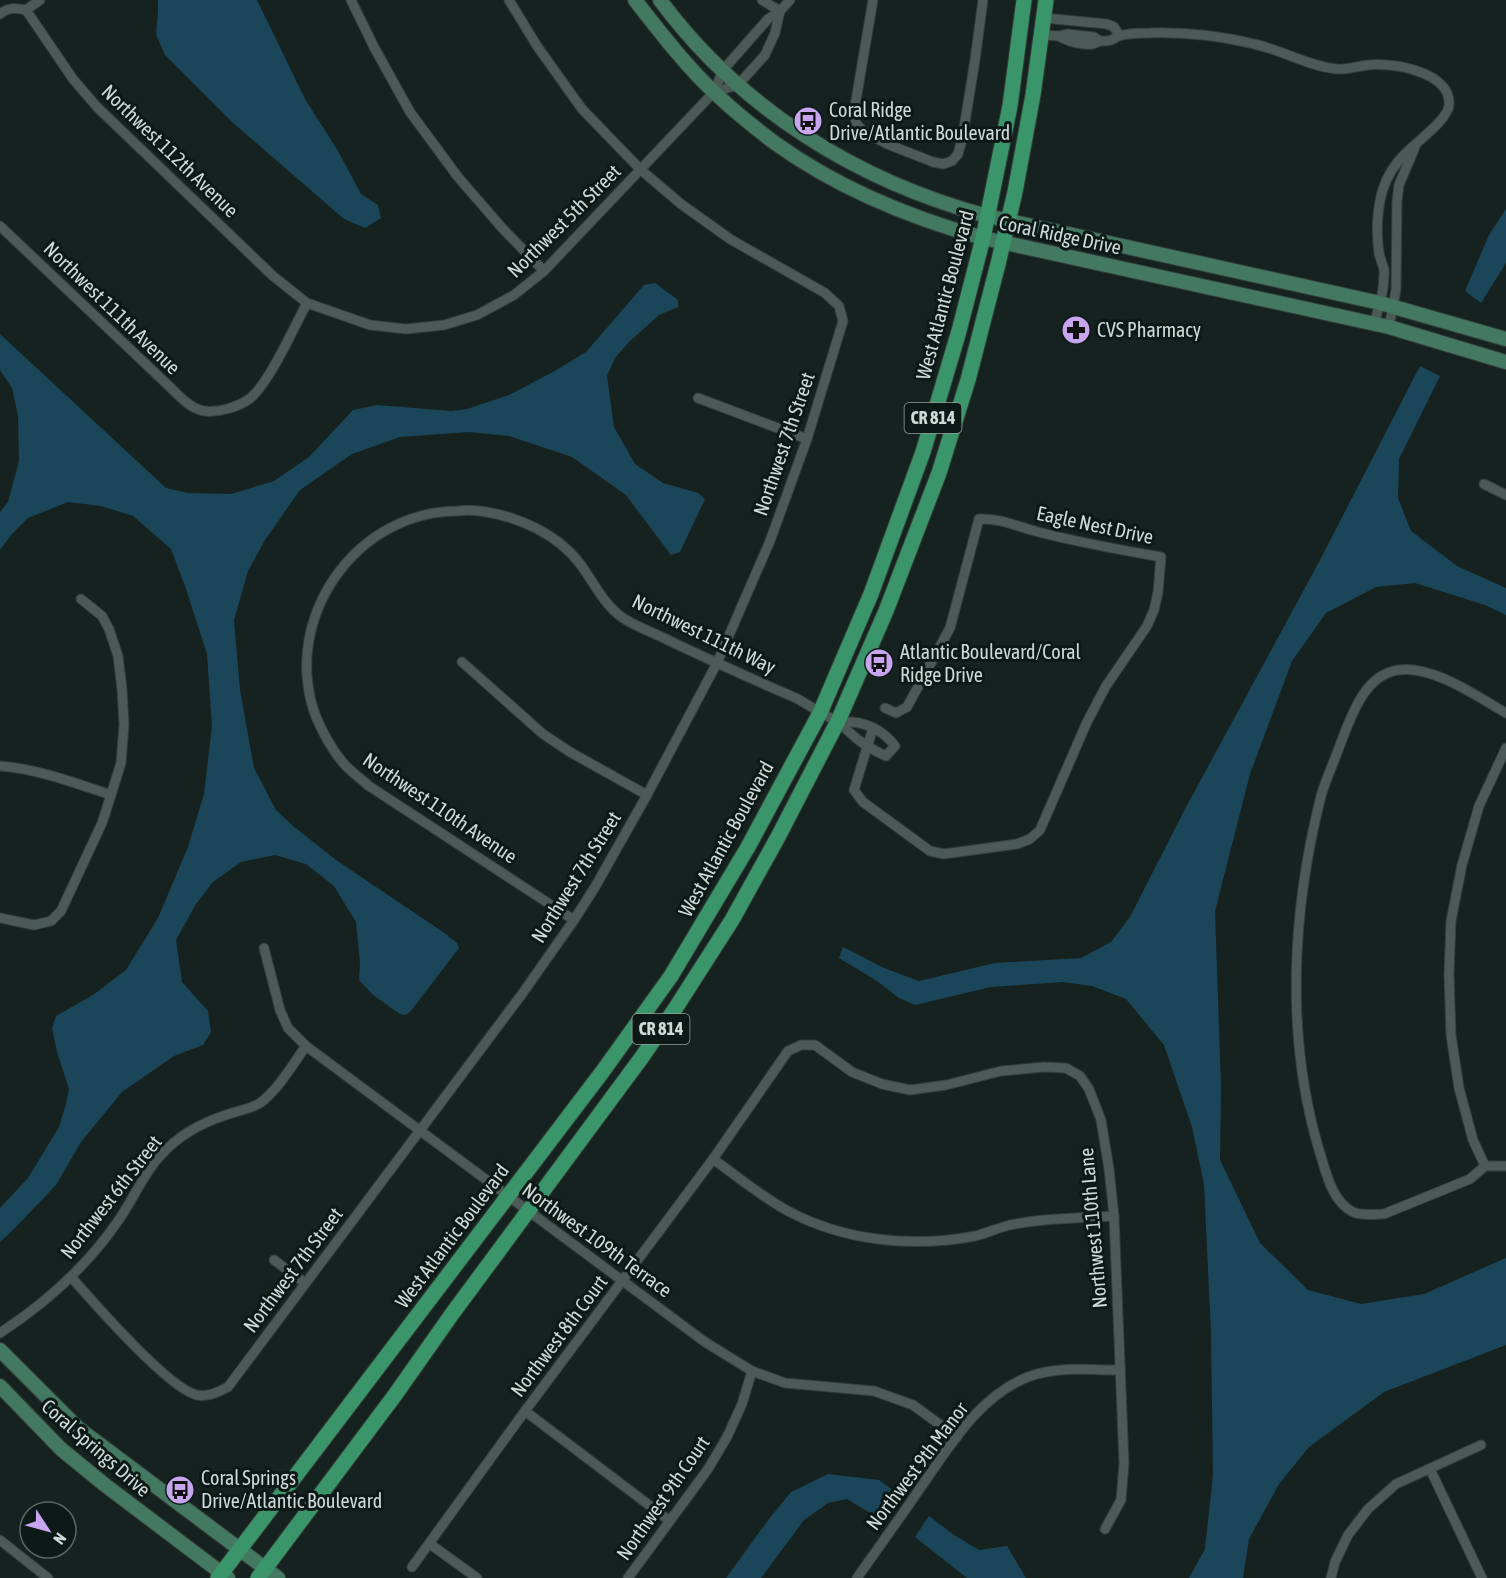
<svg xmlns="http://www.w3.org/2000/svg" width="1506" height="1578" viewBox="0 0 1506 1578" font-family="'Asap Condensed',sans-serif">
  <rect width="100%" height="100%" fill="#162220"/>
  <g fill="#1b4659">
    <path d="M 158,0 L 257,0 L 305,99 L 338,151 L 361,194 L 378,205 L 381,218 L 365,228 L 344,219 L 231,121 L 165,55 L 156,34 L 158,11 Z"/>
    <path d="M 1506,209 L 1506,263 L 1481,303 L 1465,291 L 1489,235 Z"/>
    <path d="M 655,283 L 678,300 L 678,307 L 659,315 L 629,342 L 615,358 L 607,376 L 614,427 L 635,464 L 663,483 L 698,493 L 705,499 L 680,552 L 671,555 L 626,495 L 572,457 L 509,436 L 469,432 L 400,437 L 352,454 L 300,490 L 265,540 L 248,571 L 234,620 L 240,690 L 254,768 L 276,810 L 293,826 L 336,860 L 443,932 L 457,943 L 459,948 L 410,1012 L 405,1015 L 400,1014 L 373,995 L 359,980 L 360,963 L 356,922 L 334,886 L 306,864 L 275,855 L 241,862 L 213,882 L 196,904 L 176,940 L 182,982 L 208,1011 L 211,1032 L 203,1045 L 174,1056 L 122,1092 L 81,1142 L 56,1185 L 13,1230 L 0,1242 L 0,1208 L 28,1178 L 59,1127 L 66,1104 L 69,1089 L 57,1052 L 52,1028 L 56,1016 L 93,995 L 126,970 L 158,918 L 188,847 L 204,794 L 212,726 L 207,654 L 185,586 L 171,549 L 133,516 L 101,506 L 68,502 L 28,518 L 12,534 L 0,550 L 0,512 L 8,502 L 19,461 L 18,416 L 12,388 L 0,370 L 0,334 L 166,488 L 188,493 L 231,494 L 274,481 L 309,457 L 353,410 L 377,405 L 451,411 L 467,409 L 509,395 L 553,372 L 586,352 L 644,285 Z"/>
    <path d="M 1420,366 L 1440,376 L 1399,459 L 1398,498 L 1411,531 L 1457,566 L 1506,588 L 1506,615 L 1485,605 L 1415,583 L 1376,587 L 1326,613 L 1292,661 L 1250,774 L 1215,911 L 1221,1087 L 1220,1160 L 1260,1243 L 1308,1290 L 1361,1304 L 1424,1294 L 1506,1258 L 1506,1345 L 1384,1392 L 1309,1447 L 1279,1484 L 1249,1539 L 1243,1578 L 1189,1578 L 1205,1549 L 1213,1475 L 1211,1333 L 1204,1184 L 1192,1127 L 1164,1045 L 1126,999 L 1092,986 L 1063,982 L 991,987 L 915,1005 L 899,998 L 877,981 L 839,958 L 843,947 L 884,968 L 919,981 L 995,963 L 1081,958 L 1111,942 L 1130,917 L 1185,809 L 1319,562 Z"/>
    <path d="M 828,1474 L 879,1480 L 895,1492 L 877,1517 L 847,1499 L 828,1503 L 804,1520 L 761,1578 L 726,1578 L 769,1519 L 791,1492 Z"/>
    <path d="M 929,1516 L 954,1535 L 979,1550 L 1007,1546 L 1026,1578 L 967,1578 L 915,1537 Z"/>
  </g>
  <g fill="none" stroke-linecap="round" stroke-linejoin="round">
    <g stroke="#343d3b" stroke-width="11">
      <g id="street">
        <path d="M 351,0 L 374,47 L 410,112 L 458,177 L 503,229 L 544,271"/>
        <path d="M 762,0 L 780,11"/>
        <path d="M 873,0 L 854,112 L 856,123 L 863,131 L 887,144 L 933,162 L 943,164 L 952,161 L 958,154 L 962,140 L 975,60 L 983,0"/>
        <path d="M 26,10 L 73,79 L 97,107 L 273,276 L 307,303 L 370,325 L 406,329 L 444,325 L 477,315 L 514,295 L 544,271 L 714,92 L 723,70 L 768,19 L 780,11 L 790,0"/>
        <path d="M 0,14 C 8,7 16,8 26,10 L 40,0"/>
        <path d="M 1044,18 L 1107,24 L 1114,27 L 1119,35"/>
        <path d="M 1042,35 L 1059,36 L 1067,34 L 1094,37 L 1100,41"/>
        <path d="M 1059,36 C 1066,41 1085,46 1093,44 C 1096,43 1099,41 1102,41 C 1104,41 1109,41 1111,40 C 1116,39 1114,37 1119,36 C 1128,33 1141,33 1150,33 C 1185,32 1221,36 1254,44 C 1282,50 1308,66 1337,69 C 1347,70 1358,66 1368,65 C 1392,62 1452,72 1449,105 C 1448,120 1415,143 1404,155 C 1395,164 1387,177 1383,189 C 1377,208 1376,233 1379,253 C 1380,259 1383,264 1384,270 C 1385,288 1379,307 1374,324"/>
        <path d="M 714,92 L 738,85 L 765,55 L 775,33 L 780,11"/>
        <path d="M 0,226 L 170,387 C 179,396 191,409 204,411 C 218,413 238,407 249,399 C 268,386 295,325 307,303"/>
        <path d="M 1389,327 L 1396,290 L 1397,201 L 1399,185 L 1415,147"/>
        <path d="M 698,398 L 807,439"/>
        <path d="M 1484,484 L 1506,495"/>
        <path d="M 462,662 L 543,734 L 570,752 L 647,795"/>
        <path d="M 1506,713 C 1476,696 1433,665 1398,670 C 1364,675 1351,717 1340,745 C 1334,762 1326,779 1321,796 C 1292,911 1285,1035 1319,1150 C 1326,1171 1331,1201 1353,1212 C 1361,1216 1375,1214 1384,1214 L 1470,1179 L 1485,1166 L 1506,1166"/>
        <path d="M 873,728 L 854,790 L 863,802 L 930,851 L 944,854 L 1017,844 L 1030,839 L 1040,830 L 1087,722 L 1106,686 L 1147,626 L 1154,610 L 1158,592 L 1161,557 C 1121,550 1082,543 1042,533 C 1021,528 1001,518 979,519 L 950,628 L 907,707 L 896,713 L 885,708"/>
        <path d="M 0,766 C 38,769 75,783 111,795"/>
        <path d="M 0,918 L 34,925 L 51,921 L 61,911 L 102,823 L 111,795 L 121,763 L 124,725 L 122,689 L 118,656 L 109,629 L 102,616 L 81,599"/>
        <path d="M 574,920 L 369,786 C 361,779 352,772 345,765 C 331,749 316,722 311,701 C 288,608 361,511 458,511 C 465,510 473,510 480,511 C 518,516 558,534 581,565 C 594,583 604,605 623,618 C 637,627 654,633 668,640 C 703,657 739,673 775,689 C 782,692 789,695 796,698 C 809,705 821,714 835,720 C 841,722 847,722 853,722 C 870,724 885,733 895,746 L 886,756 C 866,747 854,738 838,721"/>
        <path d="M 264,948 L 280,1010 L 288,1028 L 306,1046 L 705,1342 L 752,1371 L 785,1383 L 874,1391 L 913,1405 L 957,1437"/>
        <path d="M 713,1159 C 738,1177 762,1197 788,1211 C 844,1241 913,1248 975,1236 C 987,1233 998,1228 1010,1225 C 1044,1218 1079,1218 1114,1216"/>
        <path d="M 1485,1166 L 1473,1140 L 1459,1088 L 1451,1035 L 1449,974 L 1451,921 L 1462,865 L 1479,806 L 1506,748"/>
        <path d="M 274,1260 L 305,1283"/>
        <path d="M 72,1278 C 93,1302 169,1389 197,1395 C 209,1397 218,1392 228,1387 L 522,994 L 574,920 L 595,887 L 647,795 L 717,663 L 770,541 L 807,439 L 843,321 L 839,306 L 825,293 L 730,239 L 681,204 L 641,170 L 582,109 L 537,46 L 509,0"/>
        <path d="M 0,1333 C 46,1303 87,1266 118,1221 C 133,1200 143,1174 161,1155 C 178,1136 201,1123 226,1115 C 236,1111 251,1109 260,1103 C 278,1090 293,1064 306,1046"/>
        <path d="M 525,1411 L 670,1521"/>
        <path d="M 1430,1469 L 1482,1578"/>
        <path d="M 0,1540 L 48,1578"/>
        <path d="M 430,1544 L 477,1578"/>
        <path d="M 412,1567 L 525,1411 L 713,1159 L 788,1051 L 801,1045 L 815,1045 L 852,1072 L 882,1084 L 910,1090 L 946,1085 L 1001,1071 L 1044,1067 L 1066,1068 L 1080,1076 L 1089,1089 L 1101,1120 L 1109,1169 L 1114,1216 L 1124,1463 L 1121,1500 L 1105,1529"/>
        <path d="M 628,1578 L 708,1469 L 727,1437 L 742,1404 L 752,1371"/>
        <path d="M 857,1578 C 878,1548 900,1518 921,1487 C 950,1446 979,1396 1028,1377 C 1057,1366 1090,1370 1120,1370"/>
        <path d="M 1331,1578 L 1335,1562 L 1348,1535 L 1368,1509 L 1396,1484 L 1481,1445"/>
      </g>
    </g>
    <g stroke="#343d3b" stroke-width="16">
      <g id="secondary">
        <path d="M 635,0 C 660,32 686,66 716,94 C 734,111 755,128 775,143 C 836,187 911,218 983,238 L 1389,327 L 1506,362"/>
        <path d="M 660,0 C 741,109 857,181 987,216 L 1380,303 L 1506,339"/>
        <path d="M 0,1350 L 78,1428 L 278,1578"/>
        <path d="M 0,1386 L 61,1449 L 105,1485 L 228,1578"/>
      </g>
    </g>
    <g stroke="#343d3b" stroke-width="17">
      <g id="primary">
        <path d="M 218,1578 L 603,1071 L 671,976 L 748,847 L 820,713 L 871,594 L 923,452 L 959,331 L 983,238 L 1010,106 L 1024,0"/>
        <path d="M 258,1578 L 395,1395 L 452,1314 L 642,1057 L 675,1009 L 732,920 L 778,837 L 838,721 L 886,611 L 939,473 L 968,380 L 998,264 L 1015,192 L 1033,95 L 1046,0"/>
      </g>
    </g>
    <use href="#street" stroke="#4c5a57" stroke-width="9"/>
    <use href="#secondary" stroke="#437861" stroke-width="14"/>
    <use href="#primary" stroke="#3a966a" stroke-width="15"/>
  </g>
  <defs>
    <g id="bus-disc" transform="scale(1.5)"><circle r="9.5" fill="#c7a6ef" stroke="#0d1917"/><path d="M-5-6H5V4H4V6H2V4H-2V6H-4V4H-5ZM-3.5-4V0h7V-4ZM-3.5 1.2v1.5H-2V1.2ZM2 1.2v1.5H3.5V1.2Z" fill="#111"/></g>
    <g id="pharmacy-disc" transform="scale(1.5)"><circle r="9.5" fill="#c7a6ef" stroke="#0d1917"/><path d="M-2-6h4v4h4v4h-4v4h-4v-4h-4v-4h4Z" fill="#111"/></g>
  </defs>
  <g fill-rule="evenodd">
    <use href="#bus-disc" x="808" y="121"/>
    <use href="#pharmacy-disc" x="1076" y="330"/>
    <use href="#bus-disc" x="879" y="663"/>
    <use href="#bus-disc" x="180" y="1490"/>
  </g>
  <g text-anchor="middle" stroke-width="6" stroke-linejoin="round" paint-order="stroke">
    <g fill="#0d1917" stroke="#969f9d" stroke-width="1.5">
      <rect x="904.5" y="403" width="57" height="30" rx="4.5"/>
      <rect x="632.5" y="1014" width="57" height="30" rx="4.5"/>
    </g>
    <g font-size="18" font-weight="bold" fill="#d1d9d7">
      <text x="933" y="424">CR 814</text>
      <text x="661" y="1035">CR 814</text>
    </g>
    <g font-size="20" fill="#d1d9d7" stroke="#0d1917" text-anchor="start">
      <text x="829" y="117">Coral Ridge<tspan x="829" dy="23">Drive/Atlantic Boulevard</tspan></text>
      <text x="1097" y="337">CVS Pharmacy</text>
      <text x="900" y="659">Atlantic Boulevard/Coral<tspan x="900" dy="23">Ridge Drive</tspan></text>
      <text x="201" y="1485">Coral Springs<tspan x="201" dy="23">Drive/Atlantic Boulevard</tspan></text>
    </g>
    <g font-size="20" fill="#d1d9d7" stroke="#0d1917">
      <text transform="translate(170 151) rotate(44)" y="7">Northwest 112th Avenue</text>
      <text transform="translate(564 221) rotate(-45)" y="7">Northwest 5th Street</text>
      <text transform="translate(1060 235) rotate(12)" y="7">Coral Ridge Drive</text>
      <text transform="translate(945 295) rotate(-75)" y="7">West Atlantic Boulevard</text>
      <text transform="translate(112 308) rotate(44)" y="7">Northwest 111th Avenue</text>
      <text transform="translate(784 444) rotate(-71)" y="7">Northwest 7th Street</text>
      <text transform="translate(1095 525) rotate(12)" y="7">Eagle Nest Drive</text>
      <text transform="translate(704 634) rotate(26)" y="7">Northwest 111th Way</text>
      <text transform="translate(440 808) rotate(34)" y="7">Northwest 110th Avenue</text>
      <text transform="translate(726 839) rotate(-61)" y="7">West Atlantic Boulevard</text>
      <text transform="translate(576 877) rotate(-58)" y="7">Northwest 7th Street</text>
      <text transform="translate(111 1197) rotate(-52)" y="7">Northwest 6th Street</text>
      <text transform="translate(1093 1228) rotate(-95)" y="7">Northwest 110th Lane</text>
      <text transform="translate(452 1236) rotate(-53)" y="7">West Atlantic Boulevard</text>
      <text transform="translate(597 1240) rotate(36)" y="7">Northwest 109th Terrace</text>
      <text transform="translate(293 1270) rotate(-53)" y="7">Northwest 7th Street</text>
      <text transform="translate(559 1336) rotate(-53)" y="7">Northwest 8th Court</text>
      <text transform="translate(96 1448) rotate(41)" y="7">Coral Springs Drive</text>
      <text transform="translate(917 1466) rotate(-53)" y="7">Northwest 9th Manor</text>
      <text transform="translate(663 1498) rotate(-55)" y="7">Northwest 9th Court</text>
    </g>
  </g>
  <g transform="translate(48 1530) rotate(126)"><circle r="28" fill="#0d1917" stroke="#5b6664" stroke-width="1.5"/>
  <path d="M0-4.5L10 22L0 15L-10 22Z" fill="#c7a6ef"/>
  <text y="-9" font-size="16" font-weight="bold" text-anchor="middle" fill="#d1d9d7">N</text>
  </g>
</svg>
